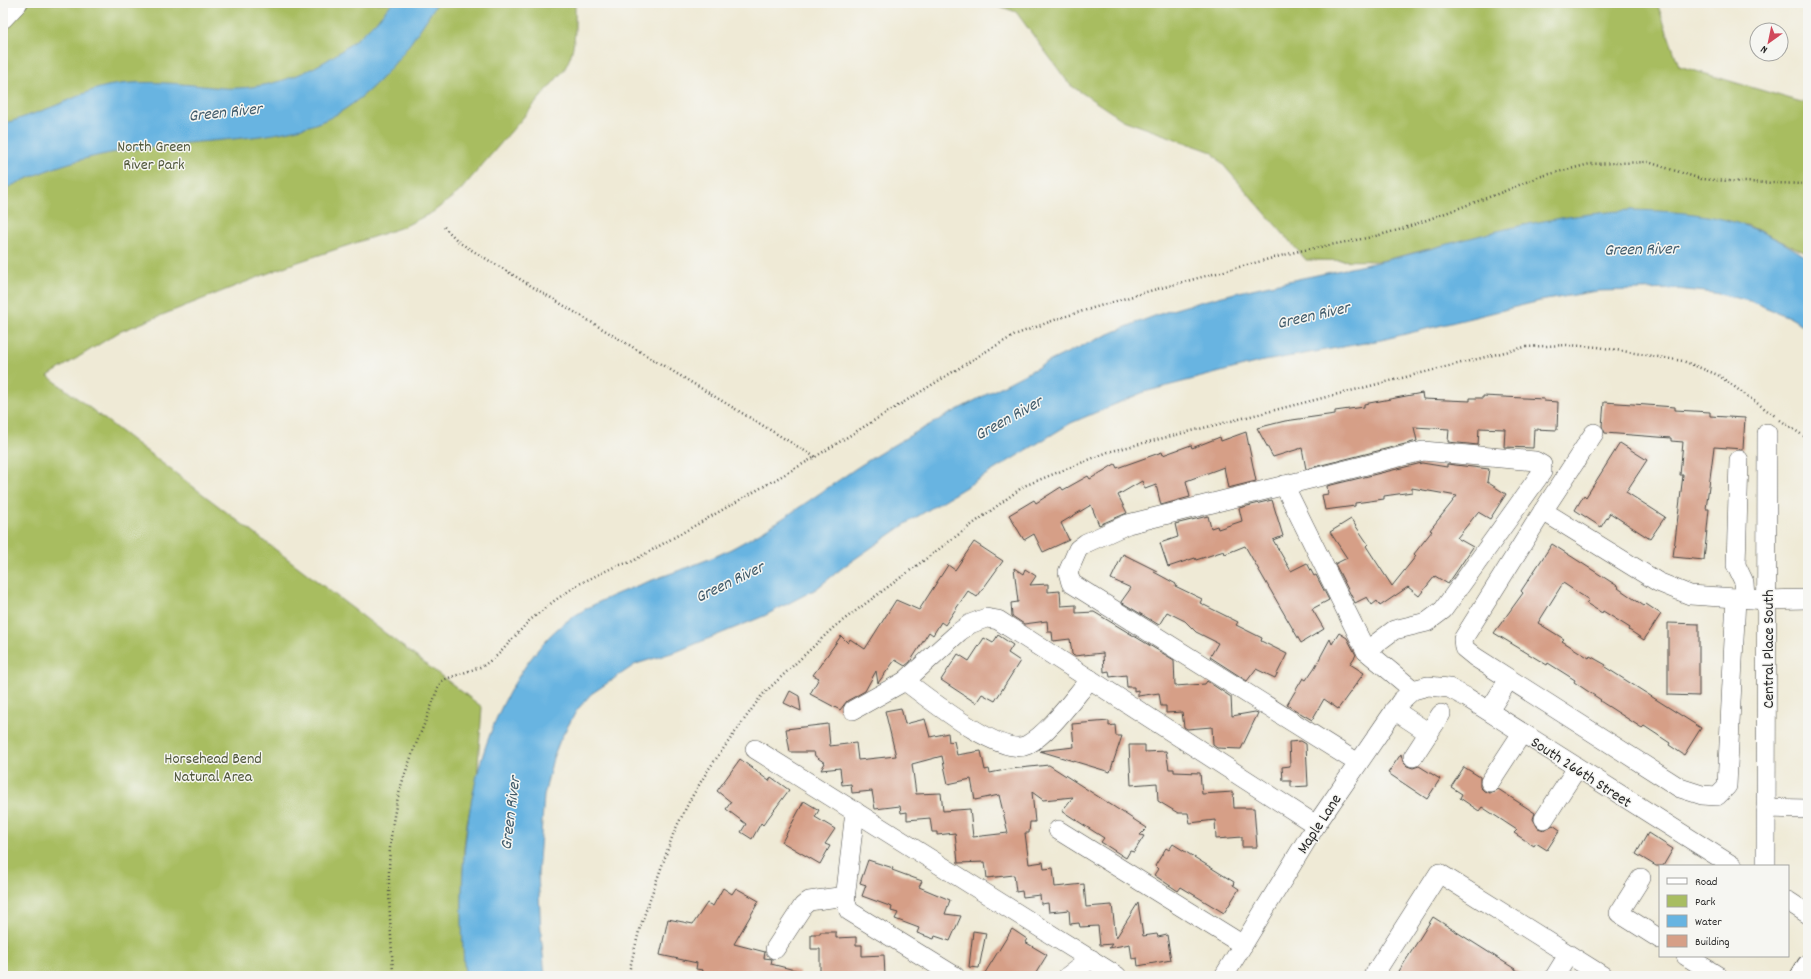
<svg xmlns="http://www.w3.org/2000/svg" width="1811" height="979" viewBox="0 0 1811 979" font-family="Dekko,sans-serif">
  <rect width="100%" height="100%" fill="#f6f6f2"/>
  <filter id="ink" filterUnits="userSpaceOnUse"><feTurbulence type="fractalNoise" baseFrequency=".025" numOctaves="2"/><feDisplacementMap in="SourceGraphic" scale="8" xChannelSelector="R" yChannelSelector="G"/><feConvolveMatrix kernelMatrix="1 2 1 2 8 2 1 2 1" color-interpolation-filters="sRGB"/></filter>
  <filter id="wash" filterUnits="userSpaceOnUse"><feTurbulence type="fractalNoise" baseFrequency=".012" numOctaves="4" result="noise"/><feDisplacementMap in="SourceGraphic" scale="16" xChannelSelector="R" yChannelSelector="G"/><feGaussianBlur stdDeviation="0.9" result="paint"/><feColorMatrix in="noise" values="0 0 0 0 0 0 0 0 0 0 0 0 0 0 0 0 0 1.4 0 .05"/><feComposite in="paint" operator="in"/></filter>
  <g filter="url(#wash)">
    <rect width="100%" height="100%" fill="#efead6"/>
    <g fill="#a8bd61" stroke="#6a7446">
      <path d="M 3,3 L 575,3 C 575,28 577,48 564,70 L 459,192 L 433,212 L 403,227 L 289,265 L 119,332 L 48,376 L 482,707 L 477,779 L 467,823 L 464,848 L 462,904 L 465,976 L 3,976 Z"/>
      <path d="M 991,3 L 1657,3 L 1679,66 L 1808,104 L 1808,254 L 1747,225 L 1524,225 L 1381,261 L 1306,260 L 1212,152 L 1123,120 L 1070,85 L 1016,12 Z"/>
    </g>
    <g fill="#67b4e1" stroke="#497086">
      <path d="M 392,3 L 437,3 C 411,45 380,89 337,114 C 297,138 223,139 177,144 C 113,150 61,160 3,190 L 3,124 C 19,119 36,113 52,107 C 77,98 92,87 120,84 C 146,81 175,83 202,86 C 214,87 226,89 238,88 C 299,86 355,49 392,3 Z"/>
      <path d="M 1631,210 C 1704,212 1746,217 1808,258 L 1808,328 L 1789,317 L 1750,301 L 1714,293 L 1677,289 L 1597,291 L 1540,301 L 1381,340 L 1259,362 L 1144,392 L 1071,423 L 910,521 L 846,565 L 816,589 L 764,616 L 678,651 L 636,664 L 591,694 L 577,710 L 560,740 L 553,758 L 544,796 L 538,873 L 541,933 L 545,976 L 465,976 C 455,862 466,730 546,640 C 588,592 674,578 731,549 C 775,526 814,497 855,469 C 897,441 944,417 989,393 C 1016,379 1043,364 1071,351 C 1104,336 1138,321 1172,310 C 1240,289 1312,277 1382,261 C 1430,250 1476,235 1524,225 C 1560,217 1595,213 1631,210 Z"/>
    </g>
    <g id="blocks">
      <g fill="#d69f87" fill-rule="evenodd">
        <path d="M 1422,393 L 1423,399 L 1470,401 L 1470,398 L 1483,398 L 1483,396 L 1544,399 L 1544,401 L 1558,402 L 1557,430 L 1534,429 L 1533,448 L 1504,447 L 1505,429 L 1479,428 L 1478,445 L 1448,442 L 1449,429 L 1414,427 L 1417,441 L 1306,469 L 1302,448 L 1273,457 L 1257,428 L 1285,421 L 1335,414 L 1335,411 L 1364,407 L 1364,404 Z"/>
        <path d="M 1604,402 L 1675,407 L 1675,410 L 1710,412 L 1710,416 L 1745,418 L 1743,449 L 1714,447 L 1706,509 L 1709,509 L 1704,560 L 1673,557 L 1683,475 L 1680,475 L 1683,442 L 1671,441 L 1671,438 L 1605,433 L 1602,426 Z"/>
        <path d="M 1246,432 L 1256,481 L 1228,488 L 1224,467 L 1186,481 L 1190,497 L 1161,505 L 1156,485 L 1145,489 L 1142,481 L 1118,495 L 1127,513 L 1099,525 L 1091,505 L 1061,523 L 1069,540 L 1043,552 L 1034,534 L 1024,540 L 1009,515 L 1034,500 L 1036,503 L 1061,487 L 1063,490 L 1088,476 L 1090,479 L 1115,464 L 1117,468 L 1162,452 L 1163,455 L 1191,445 L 1192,448 L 1220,437 L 1221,441 Z"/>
        <path d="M 1620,443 L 1647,460 L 1626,492 L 1665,517 L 1650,539 L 1610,513 L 1601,527 L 1575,510 L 1584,495 L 1586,497 Z"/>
        <path d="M 1422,463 L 1447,467 L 1447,464 L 1489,469 L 1487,482 L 1506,494 L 1490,519 L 1478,512 L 1457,538 L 1473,547 L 1448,584 L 1435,576 L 1419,596 L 1408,587 L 1380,606 L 1377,601 L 1372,605 L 1367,597 L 1355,603 L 1335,564 L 1347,558 L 1330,532 L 1351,519 L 1368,544 L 1366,546 L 1392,586 L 1416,556 L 1414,554 L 1432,531 L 1430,530 L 1457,496 L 1412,488 L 1412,492 L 1384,496 L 1384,499 L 1355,503 L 1355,506 L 1325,510 L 1322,495 L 1328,494 L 1327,486 Z"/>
        <path d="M 1272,500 L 1283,536 L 1273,540 L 1291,571 L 1307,563 L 1314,576 L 1316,575 L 1329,600 L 1312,609 L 1324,629 L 1301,643 L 1245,546 L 1225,554 L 1224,551 L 1196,560 L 1195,558 L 1168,567 L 1160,543 L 1178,537 L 1175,524 L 1208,516 L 1211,528 L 1217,526 L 1218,529 L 1242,521 L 1239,508 Z"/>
        <path d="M 974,542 L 1003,561 L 977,597 L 968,591 L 945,625 L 941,622 L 933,635 L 929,632 L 910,662 L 905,666 L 895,660 L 878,683 L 876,671 L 865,691 L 847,701 L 840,710 L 810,694 L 819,678 L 813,675 L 841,636 L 848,643 L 850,639 L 865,649 L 896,600 L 919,610 L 948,565 L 955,570 Z"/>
        <path d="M 1552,544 L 1619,587 L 1618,588 L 1644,606 L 1646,604 L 1661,614 L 1644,640 L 1629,630 L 1630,628 L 1603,611 L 1602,613 L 1586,603 L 1589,600 L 1563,583 L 1538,623 L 1564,639 L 1562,641 L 1589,658 L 1590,656 L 1606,665 L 1605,667 L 1701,728 L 1684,755 L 1669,745 L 1670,743 L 1644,726 L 1642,728 L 1600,701 L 1601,700 L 1574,682 L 1575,680 L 1548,663 L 1547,665 L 1494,633 L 1523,593 L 1521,591 Z"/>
        <path d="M 1123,554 L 1157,571 L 1154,572 L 1176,584 L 1175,586 L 1202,599 L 1200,603 L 1238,622 L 1236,625 L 1262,638 L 1261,641 L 1287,654 L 1275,678 L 1256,669 L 1247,681 L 1210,657 L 1218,643 L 1196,632 L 1185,621 L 1167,612 L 1159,625 L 1121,602 L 1131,588 L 1111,579 Z"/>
        <path d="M 1014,568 L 1023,574 L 1025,569 L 1036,576 L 1030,585 L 1048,584 L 1048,592 L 1060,591 L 1061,606 L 1076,605 L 1076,613 L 1094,612 L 1174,660 L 1175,686 L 1205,684 L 1207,681 L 1231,697 L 1232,716 L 1255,712 L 1258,713 L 1241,749 L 1217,748 L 1213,745 L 1212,727 L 1187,729 L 1184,727 L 1182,712 L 1166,713 L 1166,706 L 1161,706 L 1159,693 L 1138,696 L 1138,690 L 1134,691 L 1134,687 L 1127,687 L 1126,675 L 1110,677 L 1109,671 L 1104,672 L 1103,653 L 1074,656 L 1072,654 L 1070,639 L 1053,641 L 1052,632 L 1048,632 L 1047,621 L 1024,624 L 1012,616 L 1011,603 L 1018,602 Z"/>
        <path d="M 1668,623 L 1699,624 L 1699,696 L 1668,695 Z"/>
        <path d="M 1339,633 L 1347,638 L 1356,655 L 1350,664 L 1364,673 L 1338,709 L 1324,699 L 1312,720 L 1287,705 L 1303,678 L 1306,680 L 1315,667 L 1330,639 L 1332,644 Z"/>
        <path d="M 998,635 L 1013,645 L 1008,653 L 1020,661 L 995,701 L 982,694 L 976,703 L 941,680 L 958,654 L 969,661 L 984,638 L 993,643 Z"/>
        <path d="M 790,691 L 799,696 L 801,711 L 784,703 Z"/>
        <path d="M 901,708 L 905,724 L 925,719 L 930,737 L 948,733 L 949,742 L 954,741 L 957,755 L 981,751 L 985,770 L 989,769 L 990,773 L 1010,769 L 1049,765 L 1147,828 L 1140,835 L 1144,836 L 1134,852 L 1130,851 L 1126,858 L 1101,842 L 1104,838 L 1062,811 L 1073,797 L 1043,800 L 1032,792 L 1035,822 L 1030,822 L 1029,833 L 1025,833 L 1029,864 L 1043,862 L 1044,869 L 1053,868 L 1055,887 L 1084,884 L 1086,907 L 1112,905 L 1116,938 L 1138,903 L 1143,936 L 1157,934 L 1158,937 L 1167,935 L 1171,960 L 1138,966 L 1137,958 L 1132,959 L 1130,944 L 1109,948 L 1112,944 L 1100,945 L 1098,926 L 1080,927 L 1079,923 L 1070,924 L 1069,910 L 1049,912 L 1048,903 L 1041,904 L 1040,895 L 1023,897 L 1022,891 L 1016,892 L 1014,875 L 987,878 L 985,862 L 958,863 L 955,833 L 937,835 L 937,832 L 932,832 L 930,818 L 907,820 L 907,812 L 901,813 L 900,806 L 875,809 L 872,791 L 852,793 L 851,784 L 842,785 L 840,768 L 821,770 L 825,763 L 815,756 L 814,752 L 790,752 L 786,729 L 828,724 L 830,746 L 856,743 L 858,760 L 896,756 L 885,711 ZM 942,756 L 948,784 L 971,779 L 975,800 L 999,795 L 1008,833 L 973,837 L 970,809 L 943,811 L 941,793 L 916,794 L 912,764 Z"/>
        <path d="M 1109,721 L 1109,726 L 1115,725 L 1116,736 L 1122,736 L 1110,772 L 1040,751 L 1074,747 L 1072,724 Z"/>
        <path d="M 1301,741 L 1306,744 L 1308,786 L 1291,787 L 1291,781 L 1283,781 L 1282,767 L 1290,766 L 1289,742 Z"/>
        <path d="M 1129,745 L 1145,745 L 1145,752 L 1166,751 L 1169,769 L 1174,769 L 1174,772 L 1200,773 L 1202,794 L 1233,792 L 1234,808 L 1254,808 L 1257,847 L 1242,847 L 1242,837 L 1216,839 L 1215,820 L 1190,823 L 1188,813 L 1178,813 L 1158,801 L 1157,783 L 1131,785 Z"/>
        <path d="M 1401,754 L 1403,762 L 1407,766 L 1413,768 L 1419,766 L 1440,779 L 1427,799 L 1388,773 Z"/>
        <path d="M 740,759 L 769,781 L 771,777 L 789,790 L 763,825 L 761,823 L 752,839 L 741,832 L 746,824 L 726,809 L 731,802 L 717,791 Z"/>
        <path d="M 1464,767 L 1480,777 L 1480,787 L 1484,791 L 1490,793 L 1498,789 L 1535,813 L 1533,819 L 1538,828 L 1544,830 L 1553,825 L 1560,830 L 1547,850 L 1536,843 L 1534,846 L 1514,833 L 1517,830 L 1482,807 L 1479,811 L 1460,798 L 1462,794 L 1451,787 Z"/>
        <path d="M 804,801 L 819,810 L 815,817 L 835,829 L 825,844 L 830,846 L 820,864 L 782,842 Z"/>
        <path d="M 1648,833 L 1673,849 L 1663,866 L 1656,866 L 1636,854 Z"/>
        <path d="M 1173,844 L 1234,882 L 1233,885 L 1239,889 L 1224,913 L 1181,887 L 1178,891 L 1154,875 L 1158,869 L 1155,866 L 1166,848 L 1169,850 Z"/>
        <path d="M 868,860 L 893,868 L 892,870 L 922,881 L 919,887 L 950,900 L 945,914 L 961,916 L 950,941 L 935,936 L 934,939 L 917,933 L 919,928 L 895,919 L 898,913 L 891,911 L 892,907 L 862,896 L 866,885 L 860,883 Z"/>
        <path d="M 723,888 L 732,894 L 736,888 L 759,901 L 734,944 L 765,952 L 764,958 L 772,959 L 771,964 L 799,971 L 799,976 L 702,976 L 703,970 L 696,969 L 697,963 L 660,955 L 668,919 L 693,924 L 707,903 L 713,906 Z"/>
        <path d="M 1433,917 L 1526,976 L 1396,976 Z"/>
        <path d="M 1012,929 L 1027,939 L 1025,942 L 1047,955 L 1034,976 L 983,976 Z"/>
        <path d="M 973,931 L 986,933 L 979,968 L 969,967 Z"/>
        <path d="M 820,932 L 836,932 L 836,938 L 856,937 L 856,945 L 862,945 L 862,956 L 884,955 L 885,976 L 820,976 L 820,949 L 811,949 L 811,934 L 820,934 Z"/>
      </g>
    </g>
  </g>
  <g filter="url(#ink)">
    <use href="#blocks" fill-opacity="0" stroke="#484845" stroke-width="1"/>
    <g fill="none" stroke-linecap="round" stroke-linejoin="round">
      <g stroke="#484845" stroke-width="20">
        <g id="minor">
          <path d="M 3,19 L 18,3"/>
          <path d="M 1594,433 L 1543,511 L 1658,582 L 1690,595 L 1767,600 L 1808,599"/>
          <path d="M 1739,460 L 1736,565 L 1744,582 L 1745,598"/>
          <path d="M 1284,485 L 1366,651"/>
          <path d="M 1543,511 L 1463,639 L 1464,648 L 1475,657 L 1680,788 L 1702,795 L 1717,796 L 1727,786 L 1736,598"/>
          <path d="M 905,681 C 927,697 1001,758 1027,745 C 1049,733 1073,699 1090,679"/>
          <path d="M 853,710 L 905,681 L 959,632 L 970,624 L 986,618 L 998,620 L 1316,825"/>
          <path d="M 1394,710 L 1429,733"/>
          <path d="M 1489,711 L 1509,679"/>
          <path d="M 755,749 L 1117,976"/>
          <path d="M 1413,757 L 1441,714"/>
          <path d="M 1358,763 L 1071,583 L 1068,572 L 1078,549 L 1086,543 L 1128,524 L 1423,451 L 1535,461 L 1542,465 L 1542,472 L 1443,610 L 1427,622 L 1394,630 L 1366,651 L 1413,690"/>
          <path d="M 1490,782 L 1522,733"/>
          <path d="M 1766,808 L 1808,809"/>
          <path d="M 855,811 L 845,900 L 849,911 L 955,976"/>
          <path d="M 1544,819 L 1577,768"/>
          <path d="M 1058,830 L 1243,945"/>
          <path d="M 1766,866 L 1767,433"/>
          <path d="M 1641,878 L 1619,913 L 1660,939"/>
          <path d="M 1788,901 L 1808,914"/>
          <path d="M 775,949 L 803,906 L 809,901 L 846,896"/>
          <path d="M 1686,956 L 1718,976"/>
          <path d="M 1068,976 L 1091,959"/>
          <path d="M 1224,976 L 1316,825 L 1401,701 L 1413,690 L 1428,686 L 1449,688 L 1466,697 L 1733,866"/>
          <path d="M 1373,976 L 1439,873 L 1603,976"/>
          <path d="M 1555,976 L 1568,955"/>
        </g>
      </g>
      <g stroke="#484845" stroke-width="24">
        <path id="major" d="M 1802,976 L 1808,966"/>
      </g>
      <g stroke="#484845" stroke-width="2.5" stroke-dasharray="1 3" stroke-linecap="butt">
        <path d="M 444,227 L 460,243 L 815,457"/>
        <path d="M 1780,420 L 1808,439"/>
        <path d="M 393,976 C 391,922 384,865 395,811 C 403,768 425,727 439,685 L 443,680 L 483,666 L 498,655 L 529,621 L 554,601 L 579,584 L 616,566 L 631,562 L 815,457 L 990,349 L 1017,334 L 1060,318 L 1146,292 L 1299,251 L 1372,237 L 1402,229 L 1500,193 L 1538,177 L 1590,164 L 1648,162 L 1701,179 L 1742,182 L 1808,184"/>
        <path d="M 628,976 L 640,927 L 674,832 L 690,800 L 708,770 L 762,695 L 834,627 L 1024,486 L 1108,452 L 1525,347 L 1566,345 L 1598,347 L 1683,361 L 1718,375 L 1775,416"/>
      </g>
      <use href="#minor" stroke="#fff" stroke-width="19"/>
      <use href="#major" stroke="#fff" stroke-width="22"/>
    </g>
  </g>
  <g text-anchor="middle" stroke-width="3" stroke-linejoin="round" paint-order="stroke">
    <g font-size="16" fill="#50573b" stroke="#f6f6f2">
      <text x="154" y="151">North Green<tspan x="154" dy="18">River Park</tspan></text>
      <text x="213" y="763">Horsehead Bend<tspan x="213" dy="18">Natural Area</tspan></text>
    </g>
    <g font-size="16" fill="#2b2b2b" stroke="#f6f6f2">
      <text transform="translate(1767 649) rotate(-90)" y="6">Central Place South</text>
      <text transform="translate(1582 771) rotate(33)" y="6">South 266th Street</text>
      <text transform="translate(1318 823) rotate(-57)" y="6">Maple Lane</text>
    </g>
    <g font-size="17" font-style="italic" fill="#405b6b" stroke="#f6f6f2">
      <text transform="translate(225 111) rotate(-6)" y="6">Green River</text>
      <text transform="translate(1641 248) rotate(-1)" y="6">Green River</text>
      <text transform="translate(1313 314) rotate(-13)" y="6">Green River</text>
      <text transform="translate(1008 417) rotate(-29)" y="6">Green River</text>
      <text transform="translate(729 581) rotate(-26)" y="6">Green River</text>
      <text transform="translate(509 813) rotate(-83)" y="6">Green River</text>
    </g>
  </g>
  <rect width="1811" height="979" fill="none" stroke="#f6f6f2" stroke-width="16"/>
  <rect x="1659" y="865" width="130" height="92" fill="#f6f6f2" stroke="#a5a5a2"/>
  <rect x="1667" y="878" width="20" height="6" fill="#ffffff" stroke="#a5a5a2"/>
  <text x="1695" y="885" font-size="12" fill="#2b2b2b">Road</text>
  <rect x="1667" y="895" width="20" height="12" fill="#a8bd61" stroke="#a5a5a2"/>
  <text x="1695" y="905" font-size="12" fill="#2b2b2b">Park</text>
  <rect x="1667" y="915" width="20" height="12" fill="#67b4e1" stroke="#a5a5a2"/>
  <text x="1695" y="925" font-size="12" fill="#2b2b2b">Water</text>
  <rect x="1667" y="935" width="20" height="12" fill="#d69f87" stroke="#a5a5a2"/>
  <text x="1695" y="945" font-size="12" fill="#2b2b2b">Building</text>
  <g transform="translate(1769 42) rotate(213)"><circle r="19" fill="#f6f6f2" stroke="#a5a5a2"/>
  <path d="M0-3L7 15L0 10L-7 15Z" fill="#d1495b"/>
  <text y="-6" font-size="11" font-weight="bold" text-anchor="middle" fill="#2b2b2b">N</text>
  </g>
</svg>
